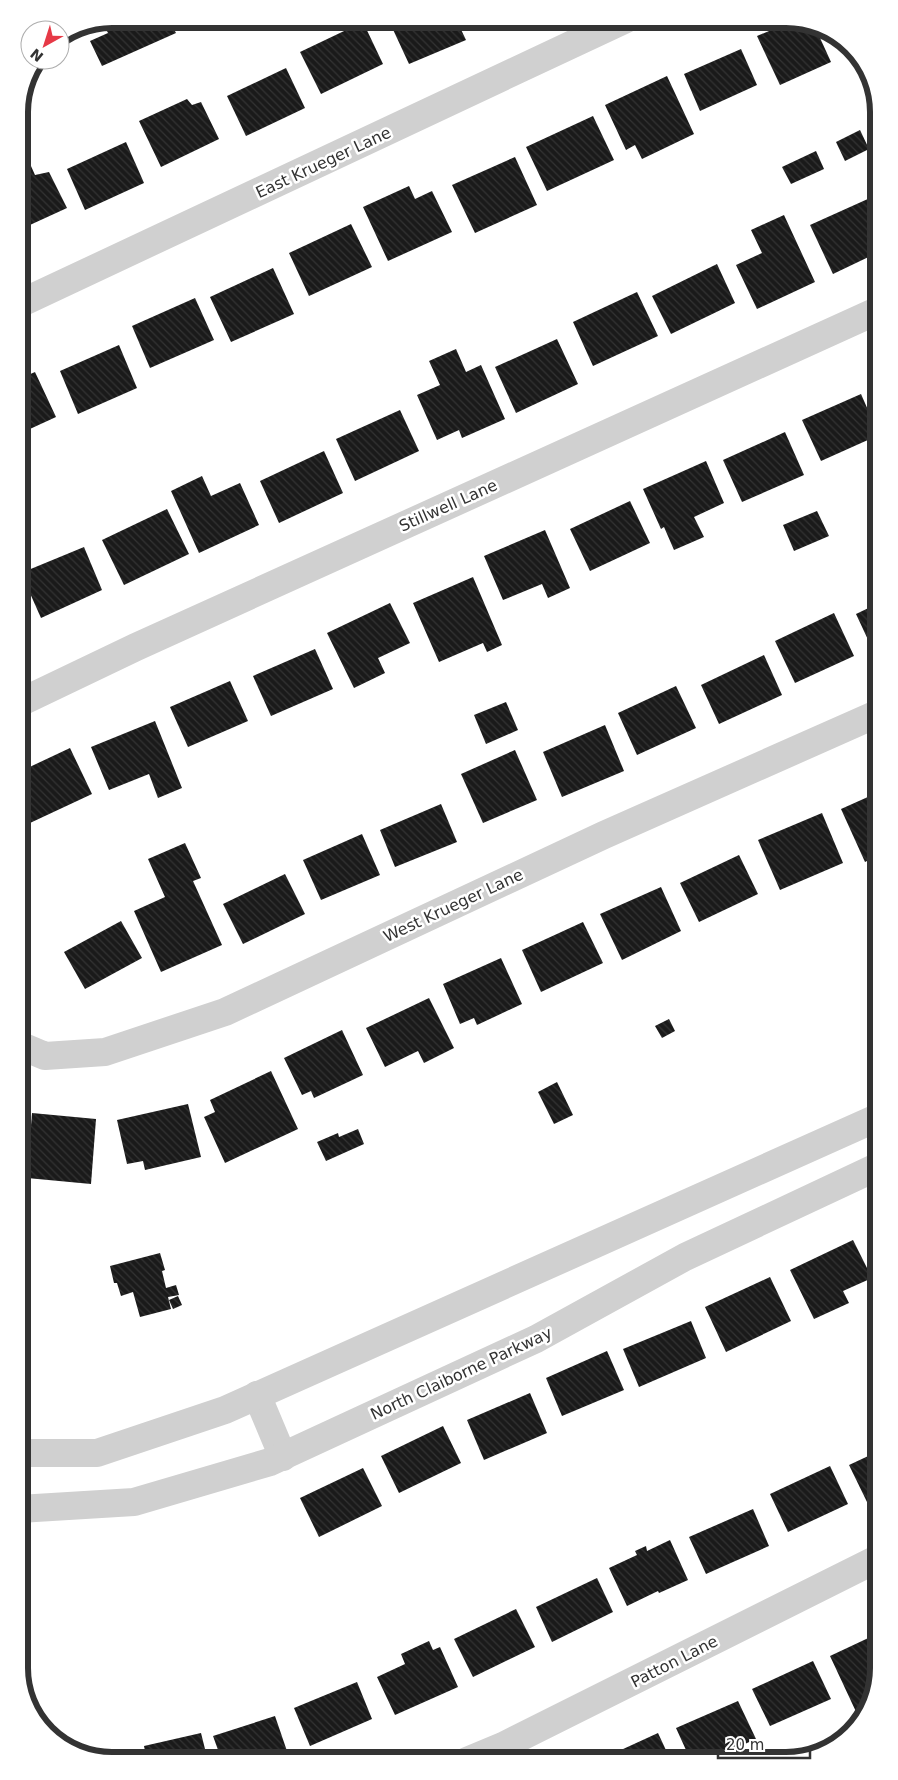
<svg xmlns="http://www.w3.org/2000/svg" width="898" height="1780" viewBox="0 0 898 1780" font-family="'DejaVu Sans',sans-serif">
  <defs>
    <pattern id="building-back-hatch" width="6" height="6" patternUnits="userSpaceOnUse" patternTransform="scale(1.25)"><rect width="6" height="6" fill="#1a1a1a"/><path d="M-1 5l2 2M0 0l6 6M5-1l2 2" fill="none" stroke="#333"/></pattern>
  </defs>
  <rect width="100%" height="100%" fill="#fff"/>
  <g fill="url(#building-back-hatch)">
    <path d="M 112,19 L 169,19 L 176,33 L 102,66 L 90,41 L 108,33 L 102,21 Z"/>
    <path d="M 398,19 L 456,19 L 466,40 L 409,64 L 390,23 Z"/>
    <path d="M 795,20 L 815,27 L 831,62 L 780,85 L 757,36 Z"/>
    <path d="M 363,22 L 383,64 L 321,94 L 300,52 Z"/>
    <path d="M 70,30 L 72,34 L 60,39 L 60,37 Z"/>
    <path d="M 741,49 L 757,85 L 700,111 L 684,74 Z"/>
    <path d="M 286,68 L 305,108 L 246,136 L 227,96 Z"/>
    <path d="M 667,76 L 694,134 L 642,159 L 635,145 L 626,150 L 605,105 Z"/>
    <path d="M 187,99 L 192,105 L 201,102 L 219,139 L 161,167 L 139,121 Z"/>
    <path d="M 593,116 L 614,160 L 547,191 L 526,147 Z"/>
    <path d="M 860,130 L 869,149 L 845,161 L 836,142 Z"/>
    <path d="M 126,142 L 144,183 L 85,210 L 67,169 Z"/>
    <path d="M 816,151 L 824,169 L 791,184 L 782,167 Z"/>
    <path d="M 515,157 L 537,205 L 475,233 L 452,185 Z"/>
    <path d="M 31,166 L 35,175 L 49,172 L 67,208 L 19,230 L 19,172 Z"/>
    <path d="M 409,186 L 415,199 L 432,191 L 452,232 L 388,261 L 363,207 Z"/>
    <path d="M 870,198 L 879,218 L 879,252 L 833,274 L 810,225 Z"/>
    <path d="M 784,215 L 815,282 L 757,309 L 736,265 L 762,253 L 751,230 Z"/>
    <path d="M 351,224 L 372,267 L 309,296 L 289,253 Z"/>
    <path d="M 717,264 L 735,303 L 671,334 L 652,296 Z"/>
    <path d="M 273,268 L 294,314 L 231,342 L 210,297 Z"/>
    <path d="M 637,292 L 658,336 L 593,366 L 573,322 Z"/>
    <path d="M 195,298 L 214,340 L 150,368 L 132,326 Z"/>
    <path d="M 557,339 L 578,384 L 516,413 L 495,367 Z"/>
    <path d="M 119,345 L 137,388 L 78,414 L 60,371 Z"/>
    <path d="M 456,349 L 466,372 L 481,365 L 505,419 L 462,438 L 459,430 L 437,440 L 417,395 L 440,385 L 429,361 Z"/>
    <path d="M 35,372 L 56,417 L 19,434 L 19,379 Z"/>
    <path d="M 879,384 L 879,401 L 873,387 Z"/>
    <path d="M 861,394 L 879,435 L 821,461 L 802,420 Z"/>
    <path d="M 400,410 L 419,451 L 355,481 L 336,439 Z"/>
    <path d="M 785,432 L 804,475 L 742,502 L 723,460 Z"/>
    <path d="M 324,451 L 343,493 L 279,523 L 260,481 Z"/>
    <path d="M 706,461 L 724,503 L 694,517 L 704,537 L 674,550 L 664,527 L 661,529 L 643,489 Z"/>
    <path d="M 202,476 L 211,496 L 240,483 L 259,525 L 199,553 L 171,491 Z"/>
    <path d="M 630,501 L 650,543 L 590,571 L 570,529 Z"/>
    <path d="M 167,509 L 189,554 L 124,585 L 102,540 Z"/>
    <path d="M 817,511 L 829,536 L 794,551 L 783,525 Z"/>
    <path d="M 545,530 L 570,588 L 548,598 L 542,584 L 503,600 L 484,556 Z"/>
    <path d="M 84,547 L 102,590 L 41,618 L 21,573 Z"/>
    <path d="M 473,577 L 502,645 L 487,652 L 483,643 L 439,662 L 413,603 Z"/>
    <path d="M 390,603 L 410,643 L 378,658 L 385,673 L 354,688 L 327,633 Z"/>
    <path d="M 879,603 L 879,658 L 877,659 L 856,614 Z"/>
    <path d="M 19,609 L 31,636 L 19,641 Z"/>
    <path d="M 834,613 L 854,656 L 795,683 L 775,641 Z"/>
    <path d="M 315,649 L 333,689 L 271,716 L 253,676 Z"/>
    <path d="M 764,655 L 782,695 L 719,724 L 701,685 Z"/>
    <path d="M 230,681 L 248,721 L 188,747 L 170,707 Z"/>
    <path d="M 676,686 L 696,728 L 637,755 L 618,713 Z"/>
    <path d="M 506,702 L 518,730 L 486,744 L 474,715 Z"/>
    <path d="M 155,721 L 182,788 L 158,798 L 149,774 L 109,790 L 91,747 Z"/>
    <path d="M 605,725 L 624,771 L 562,797 L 543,752 Z"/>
    <path d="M 70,748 L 92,794 L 30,823 L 19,798 L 19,772 Z"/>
    <path d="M 515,750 L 537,800 L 483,823 L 461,774 Z"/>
    <path d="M 879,792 L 879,855 L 865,862 L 841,809 Z"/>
    <path d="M 441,804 L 457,842 L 395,867 L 380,830 Z"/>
    <path d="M 822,813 L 843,863 L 780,890 L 758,840 Z"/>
    <path d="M 362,834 L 380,875 L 321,900 L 303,860 Z"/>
    <path d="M 185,843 L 201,878 L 193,881 L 222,945 L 161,972 L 134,911 L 165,897 L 148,859 Z"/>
    <path d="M 739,855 L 758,894 L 699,922 L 680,883 Z"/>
    <path d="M 19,863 L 28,881 L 19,886 Z"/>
    <path d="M 285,874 L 305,914 L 243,944 L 223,904 Z"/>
    <path d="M 661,887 L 681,931 L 622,960 L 600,914 Z"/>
    <path d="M 121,921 L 142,958 L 85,989 L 64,952 Z"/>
    <path d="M 583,922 L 603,963 L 541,992 L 522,950 Z"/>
    <path d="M 501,958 L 522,1004 L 477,1025 L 474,1018 L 460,1024 L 443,984 Z"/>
    <path d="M 429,998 L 454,1048 L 424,1063 L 418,1051 L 385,1067 L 366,1028 Z"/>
    <path d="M 669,1019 L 675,1031 L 662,1038 L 655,1026 Z"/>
    <path d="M 342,1030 L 363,1075 L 314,1098 L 311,1091 L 302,1095 L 284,1058 Z"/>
    <path d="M 271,1071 L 298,1129 L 225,1163 L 204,1117 L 215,1112 L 210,1100 Z"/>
    <path d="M 557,1082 L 573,1115 L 554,1124 L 538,1092 Z"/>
    <path d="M 188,1104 L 201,1157 L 145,1170 L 143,1161 L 127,1164 L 117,1120 Z"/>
    <path d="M 32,1113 L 96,1119 L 91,1184 L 27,1178 Z"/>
    <path d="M 358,1129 L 364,1144 L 326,1161 L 317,1142 L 338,1133 L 339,1137 Z"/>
    <path d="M 853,1240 L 872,1278 L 843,1291 L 849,1303 L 814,1319 L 790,1270 Z"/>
    <path d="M 160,1253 L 165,1270 L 162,1271 L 166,1288 L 176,1285 L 179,1295 L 168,1297 L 171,1309 L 140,1317 L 133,1292 L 121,1296 L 117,1283 L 114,1283 L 110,1266 Z"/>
    <path d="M 770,1277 L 791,1321 L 726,1352 L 705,1307 Z"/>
    <path d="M 178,1296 L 182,1305 L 173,1309 L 169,1300 Z"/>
    <path d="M 691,1321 L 706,1358 L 639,1387 L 623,1349 Z"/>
    <path d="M 607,1351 L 624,1390 L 562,1416 L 546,1378 Z"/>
    <path d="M 530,1393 L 547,1433 L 484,1460 L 467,1420 Z"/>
    <path d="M 443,1426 L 461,1463 L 399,1493 L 381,1456 Z"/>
    <path d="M 879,1451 L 879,1497 L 867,1502 L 849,1465 Z"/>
    <path d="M 830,1466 L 848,1504 L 788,1532 L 770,1494 Z"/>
    <path d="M 363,1468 L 382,1506 L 319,1537 L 300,1498 Z"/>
    <path d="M 753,1509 L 769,1546 L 706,1574 L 689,1537 Z"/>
    <path d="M 670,1540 L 688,1580 L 659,1593 L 658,1591 L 627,1606 L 609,1568 L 637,1555 L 635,1551 L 646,1546 L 647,1551 Z"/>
    <path d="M 597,1578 L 613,1612 L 552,1642 L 536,1607 Z"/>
    <path d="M 516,1609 L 535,1647 L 473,1677 L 454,1639 Z"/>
    <path d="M 879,1633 L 879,1668 L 866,1713 L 858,1716 L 830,1656 Z"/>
    <path d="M 429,1641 L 433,1650 L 440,1647 L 458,1687 L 395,1715 L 377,1677 L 405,1664 L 401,1654 Z"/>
    <path d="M 813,1661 L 831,1699 L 770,1726 L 752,1689 Z"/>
    <path d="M 357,1682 L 372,1719 L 310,1746 L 294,1708 Z"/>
    <path d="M 738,1701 L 756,1739 L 707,1761 L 691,1761 L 676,1728 Z"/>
    <path d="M 275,1716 L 288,1754 L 267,1761 L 222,1761 L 213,1736 Z"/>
    <path d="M 201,1733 L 208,1761 L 147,1761 L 144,1746 Z"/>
    <path d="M 658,1733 L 671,1761 L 597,1761 Z"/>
    <path d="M 122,1753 L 123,1761 L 106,1761 L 86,1754 Z"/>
  </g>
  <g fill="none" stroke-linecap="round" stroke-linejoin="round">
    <g stroke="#d0d0d0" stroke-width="28">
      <path d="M 19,304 L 626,19"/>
      <path d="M 19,703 L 136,647 L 879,310"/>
      <path d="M 19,1045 L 45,1056 L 105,1052 L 225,1012 L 604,835 L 879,713"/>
      <path d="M 257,1395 L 283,1457"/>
      <path d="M 19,1453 L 97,1453 L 225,1410 L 879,1117"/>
      <path d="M 19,1509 L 134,1502 L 270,1462 L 536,1339 L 685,1257 L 879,1166"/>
      <path d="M 467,1761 L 503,1746 L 879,1558"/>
    </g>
  </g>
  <g text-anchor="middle" stroke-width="5" stroke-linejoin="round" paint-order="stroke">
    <g font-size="16" fill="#333" stroke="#fff">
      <text transform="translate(323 162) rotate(-25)" y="6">East Krueger Lane</text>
      <text transform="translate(448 505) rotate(-24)" y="6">Stillwell Lane</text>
      <text transform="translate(453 905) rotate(-25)" y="6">West Krueger Lane</text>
      <text transform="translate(461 1373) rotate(-25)" y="6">North Claiborne Parkway</text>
      <text transform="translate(674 1661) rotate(-27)" y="6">Patton Lane</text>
    </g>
  </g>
  <path d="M0 0H898V1780H0ZM112 28H786A84 84 0 0 1 870 112V1668A84 84 0 0 1 786 1752H112A84 84 0 0 1 28 1668V112A84 84 0 0 1 112 28Z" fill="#fff" fill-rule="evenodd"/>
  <path fill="none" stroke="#333" stroke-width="6" d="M112 28H786A84 84 0 0 1 870 112V1668A84 84 0 0 1 786 1752H112A84 84 0 0 1 28 1668V112A84 84 0 0 1 112 28Z"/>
  <g transform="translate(45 45) rotate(219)"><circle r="24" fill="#ffffff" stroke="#adadad"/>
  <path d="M0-4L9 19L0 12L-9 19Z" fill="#e63946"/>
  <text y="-8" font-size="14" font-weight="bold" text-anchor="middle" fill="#333333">N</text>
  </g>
  <path d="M718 1750v8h92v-8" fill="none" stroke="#333333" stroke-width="2.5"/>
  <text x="726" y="1750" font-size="15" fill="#333333" stroke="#ffffff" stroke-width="4" paint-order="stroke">20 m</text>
</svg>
